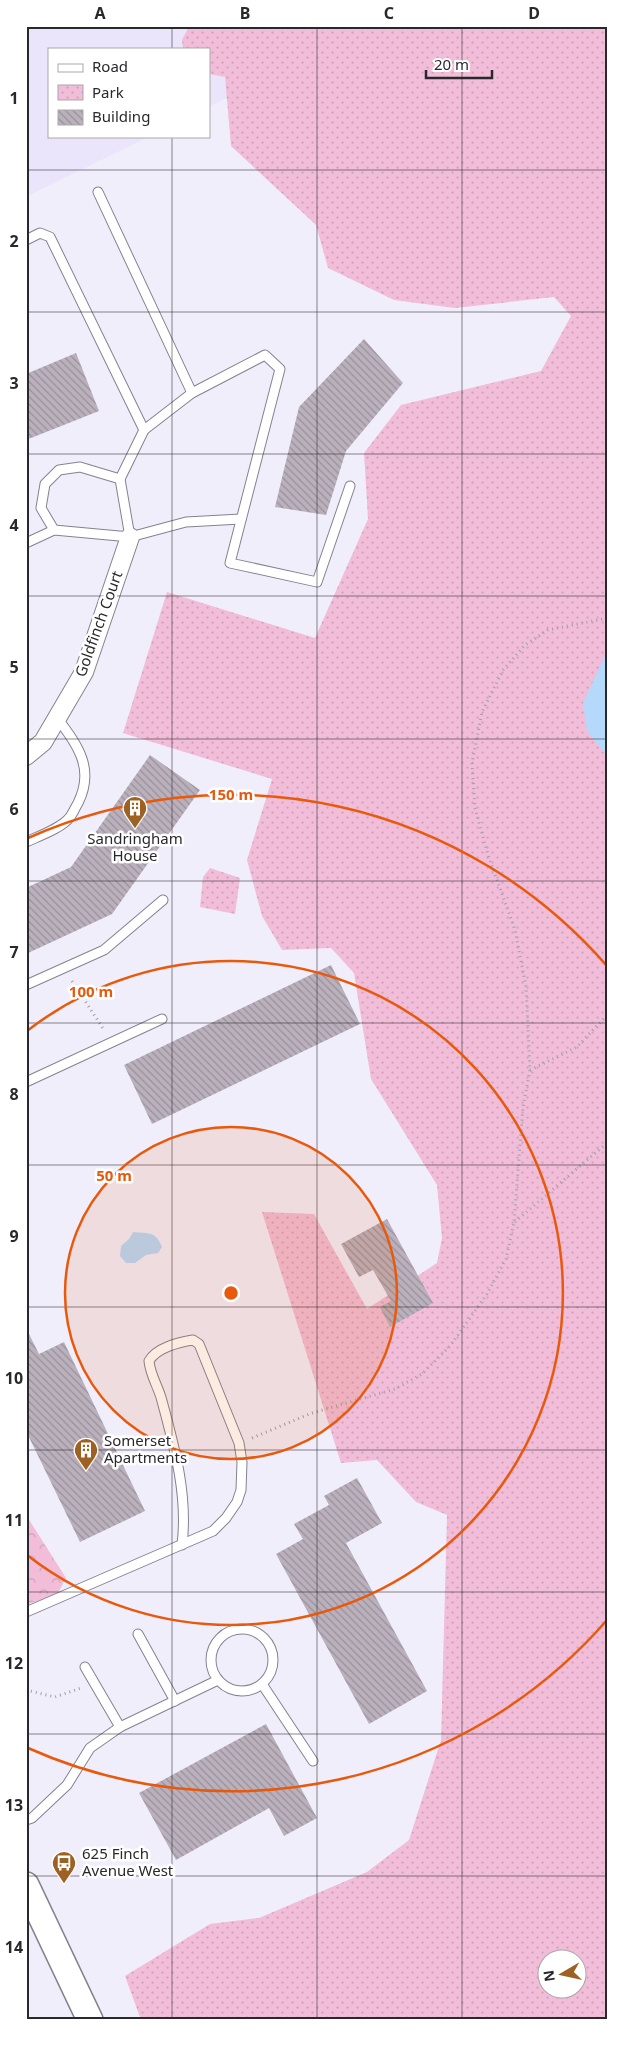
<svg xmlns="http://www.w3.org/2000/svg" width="634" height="2046" viewBox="0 0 634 2046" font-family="'Noto Sans',sans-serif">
  <defs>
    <pattern id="forest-crowns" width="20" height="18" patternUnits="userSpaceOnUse" patternTransform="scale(1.25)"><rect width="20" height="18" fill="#f1bdd8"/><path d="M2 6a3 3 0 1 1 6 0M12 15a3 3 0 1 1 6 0" fill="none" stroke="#cfa2ba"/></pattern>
    <pattern id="park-dots" width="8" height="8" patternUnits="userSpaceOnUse" patternTransform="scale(1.25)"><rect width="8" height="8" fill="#f1bdd8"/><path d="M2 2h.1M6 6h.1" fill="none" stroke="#cfa2ba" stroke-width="1.8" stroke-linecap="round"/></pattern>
    <pattern id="building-back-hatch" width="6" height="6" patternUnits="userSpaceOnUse" patternTransform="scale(1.25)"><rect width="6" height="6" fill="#bbb1bd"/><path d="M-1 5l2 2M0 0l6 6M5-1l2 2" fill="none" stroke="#98909a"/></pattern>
  </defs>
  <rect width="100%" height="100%" fill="#f1eefc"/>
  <g fill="#eae5fb">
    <path d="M 26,26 L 189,26 L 182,40 L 183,49 L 49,49 L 49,136 L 150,136 L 26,197 Z"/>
    <path d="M 209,74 L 225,77 L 227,98 L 209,107 Z"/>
  </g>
  <path fill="url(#forest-crowns)" d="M 26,1515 L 66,1578 L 57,1595 L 28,1604 Z"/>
  <g fill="url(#park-dots)" fill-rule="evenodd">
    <path d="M 189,26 L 608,26 L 608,2020 L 141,2020 L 125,1976 L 210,1924 L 259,1918 L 367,1872 L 409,1840 L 441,1740 L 447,1515 L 416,1502 L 377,1460 L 341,1463 L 262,1212 L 314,1214 L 367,1309 L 437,1263 L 442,1238 L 437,1185 L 371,1079 L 354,973 L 331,948 L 282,950 L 262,916 L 247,860 L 272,779 L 123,733 L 167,592 L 315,638 L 368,519 L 364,453 L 401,405 L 541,371 L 571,316 L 554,297 L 455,308 L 394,300 L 328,268 L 316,225 L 231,146 L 225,77 L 209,74 L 209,49 L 183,49 L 182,40 ZM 546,1958 L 576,1958 L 576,1988 L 546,1988 Z"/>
    <path d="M 210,868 L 240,878 L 235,914 L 200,907 L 203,877 Z"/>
  </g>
  <g fill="#b4d9fa">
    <path d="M 608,649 L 608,757 L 587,731 L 583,703 Z"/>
    <path d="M 133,1232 C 149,1234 155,1230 162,1247 L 158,1253 L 146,1255 L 135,1263 L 126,1263 L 120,1256 L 121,1246 L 129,1239 Z"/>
  </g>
  <g fill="url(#building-back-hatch)">
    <path d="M 364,339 L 403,383 L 346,451 L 326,515 L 275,507 L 299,407 Z"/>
    <path d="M 76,353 L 99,411 L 26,440 L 26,374 Z"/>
    <path d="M 150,755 L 200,790 L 112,914 L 26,954 L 26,888 L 71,867 Z"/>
    <path d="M 331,965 L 360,1024 L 152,1124 L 124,1065 Z"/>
    <path d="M 387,1219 L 433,1303 L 390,1327 L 380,1307 L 391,1301 L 373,1270 L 359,1277 L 341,1244 Z"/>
    <path d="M 26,1328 L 39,1354 L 64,1342 L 145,1511 L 80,1542 L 26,1431 Z"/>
    <path d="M 357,1478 L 382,1523 L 346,1543 L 427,1691 L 369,1724 L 276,1554 L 303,1539 L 294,1524 L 329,1505 L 324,1496 Z"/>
    <path d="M 266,1724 L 317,1818 L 284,1836 L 269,1808 L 176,1860 L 139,1793 Z"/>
  </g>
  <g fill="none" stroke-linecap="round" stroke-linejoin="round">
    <g stroke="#85828f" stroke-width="11">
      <g id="service">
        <path d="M 98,192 L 192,393"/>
        <path d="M 26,240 L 40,233 L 50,237 L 144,430 L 192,393 L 265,355 L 280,369 L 230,563 L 317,582 L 350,486"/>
        <path d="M 54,530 L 41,508 L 45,484 L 59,470 L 80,467 L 120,479"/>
        <path d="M 130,537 L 120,479 L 144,430"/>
        <path d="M 26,543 L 54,530 L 130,537 L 186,522 L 241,519"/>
        <path d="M 26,842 C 39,836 62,828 70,817 C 73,813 75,808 78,803 C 95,769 78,746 58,719"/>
        <path d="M 26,985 L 104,950 L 163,900"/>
        <path d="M 26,1082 L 162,1019"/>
        <path d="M 26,1612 L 213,1531 L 226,1518 L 237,1502 L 241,1490 L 242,1462 L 239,1443 L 199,1344 L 193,1340 C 179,1342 156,1348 149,1361 C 150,1375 159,1388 162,1401 C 175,1449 188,1496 182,1545"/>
        <circle cx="242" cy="1660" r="31"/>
        <path d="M 138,1634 L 175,1701"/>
        <path d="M 85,1667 L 120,1727"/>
        <path d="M 262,1684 L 313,1761"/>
        <path d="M 26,1820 L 32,1818 L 67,1785 L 90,1748 L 120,1727 L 218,1680"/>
      </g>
    </g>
    <g stroke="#85828f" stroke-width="20">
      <path id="minor" d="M 26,756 L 43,742 L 84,672 L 130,537"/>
    </g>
    <g stroke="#85828f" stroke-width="28">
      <path id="secondary" d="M 26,1885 L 90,2020"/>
    </g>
    <g stroke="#a09ea8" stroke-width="3" stroke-dasharray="1 4" stroke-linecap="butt">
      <path d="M 72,981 L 104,1030"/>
      <path d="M 530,1070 L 577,1047 L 608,1014"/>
      <path d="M 515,1222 L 608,1142"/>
      <path d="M 252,1438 L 312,1413 L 395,1389 L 422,1374 L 450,1346 L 487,1294 L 506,1259 L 514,1222 L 523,1107 L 530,1070 L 526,987 L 515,930 L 488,855 L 475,808 L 472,763 L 482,712 L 503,670 L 525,645 L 548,630 L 608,618"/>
      <path d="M 26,1690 L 55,1697 L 81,1688"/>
    </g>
    <use href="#service" stroke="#fff" stroke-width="9"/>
    <use href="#minor" stroke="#fff" stroke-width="18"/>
    <use href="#secondary" stroke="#fff" stroke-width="25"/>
  </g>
  <path fill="none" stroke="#29282d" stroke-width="1" stroke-opacity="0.55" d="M 172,26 L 172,49M 317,26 L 317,2020M 462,26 L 462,2020M 172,136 L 172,2020M 26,170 L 608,170M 26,312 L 608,312M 26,454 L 608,454M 26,596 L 608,596M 26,739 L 608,739M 26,881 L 608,881M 26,1023 L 608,1023M 26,1165 L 608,1165M 26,1307 L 608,1307M 26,1450 L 608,1450M 26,1592 L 608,1592M 26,1734 L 608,1734M 26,1876 L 608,1876"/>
  <circle cx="231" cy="1293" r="166" fill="#e8590c" fill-opacity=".12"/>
  <g fill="none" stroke="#e8590c" stroke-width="2.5">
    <circle cx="231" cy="1293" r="166"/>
    <path d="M27 1031A332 332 0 1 1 27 1555"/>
    <path d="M607 1620A498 498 0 0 1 28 1748M28 838A498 498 0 0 1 607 966"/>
  </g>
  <defs>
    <g id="building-pin" transform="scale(1.25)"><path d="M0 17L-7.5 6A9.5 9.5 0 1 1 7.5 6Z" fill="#9e6124" stroke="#fff"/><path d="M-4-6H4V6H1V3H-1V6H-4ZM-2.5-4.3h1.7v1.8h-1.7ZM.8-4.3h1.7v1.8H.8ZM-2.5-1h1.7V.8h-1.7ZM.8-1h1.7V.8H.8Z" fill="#fff"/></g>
    <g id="bus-pin" transform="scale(1.25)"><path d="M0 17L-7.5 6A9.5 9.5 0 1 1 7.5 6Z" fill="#9e6124" stroke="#fff"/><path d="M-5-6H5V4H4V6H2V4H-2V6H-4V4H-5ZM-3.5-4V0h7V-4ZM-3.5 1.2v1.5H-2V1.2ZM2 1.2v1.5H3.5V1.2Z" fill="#fff"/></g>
  </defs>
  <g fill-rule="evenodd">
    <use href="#building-pin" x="135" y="808"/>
    <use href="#building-pin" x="86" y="1450"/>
    <use href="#bus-pin" x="64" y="1863"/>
  </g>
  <g text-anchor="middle" stroke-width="5" stroke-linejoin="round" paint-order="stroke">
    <g font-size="15" fill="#29282d" stroke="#fff">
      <text transform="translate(99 624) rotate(-70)" y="5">Goldfinch Court</text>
    </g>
    <g font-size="15" fill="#29282d" stroke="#fff" text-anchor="start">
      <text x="135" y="844" text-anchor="middle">Sandringham<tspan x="135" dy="17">House</tspan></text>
      <text x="104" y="1446">Somerset<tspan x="104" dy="17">Apartments</tspan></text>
      <text x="82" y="1859">625 Finch<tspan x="82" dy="17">Avenue West</tspan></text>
    </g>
  </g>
  <circle cx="231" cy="1293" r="8" fill="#e8590c" stroke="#fff" stroke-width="2.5"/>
  <g font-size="15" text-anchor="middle" font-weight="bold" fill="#e8590c" stroke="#fff" stroke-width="5" stroke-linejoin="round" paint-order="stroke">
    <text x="231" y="800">150 m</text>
    <text x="91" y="997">100 m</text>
    <text x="114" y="1181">50 m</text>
  </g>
  <rect width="634" height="2046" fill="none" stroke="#ffffff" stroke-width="55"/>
  <rect x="48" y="48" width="162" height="90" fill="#ffffff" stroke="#a9a9ab"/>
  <rect x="58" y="64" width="25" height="8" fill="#ffffff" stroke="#a9a9ab"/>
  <text x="92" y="72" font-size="15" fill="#29282d">Road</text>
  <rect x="58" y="85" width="25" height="15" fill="url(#park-dots)" stroke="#a9a9ab"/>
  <text x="92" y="98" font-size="15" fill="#29282d">Park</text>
  <rect x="58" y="110" width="25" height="15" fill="url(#building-back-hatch)" stroke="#a9a9ab"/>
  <text x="92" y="122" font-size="15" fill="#29282d">Building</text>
  <g transform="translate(562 1974) rotate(261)"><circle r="24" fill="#ffffff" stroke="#a9a9ab"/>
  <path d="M0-4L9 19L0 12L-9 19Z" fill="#9e6124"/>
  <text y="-8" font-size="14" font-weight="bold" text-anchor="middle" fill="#29282d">N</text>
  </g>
  <path d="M426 70v8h66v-8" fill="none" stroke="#29282d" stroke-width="2.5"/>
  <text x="434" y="70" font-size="15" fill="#29282d" stroke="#ffffff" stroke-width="4" paint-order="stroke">20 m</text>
  <rect x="28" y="28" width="578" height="1990" fill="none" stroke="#29282d" stroke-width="2"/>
  <g font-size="16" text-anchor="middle" font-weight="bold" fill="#29282d">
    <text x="100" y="19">A</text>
    <text x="245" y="19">B</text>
    <text x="389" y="19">C</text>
    <text x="534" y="19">D</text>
    <text x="14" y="104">1</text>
    <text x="14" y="247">2</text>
    <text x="14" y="389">3</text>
    <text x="14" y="531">4</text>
    <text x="14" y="673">5</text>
    <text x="14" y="815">6</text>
    <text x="14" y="958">7</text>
    <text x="14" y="1100">8</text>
    <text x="14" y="1242">9</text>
    <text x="14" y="1384">10</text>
    <text x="14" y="1526">11</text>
    <text x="14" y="1669">12</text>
    <text x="14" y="1811">13</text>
    <text x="14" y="1953">14</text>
  </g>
</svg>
